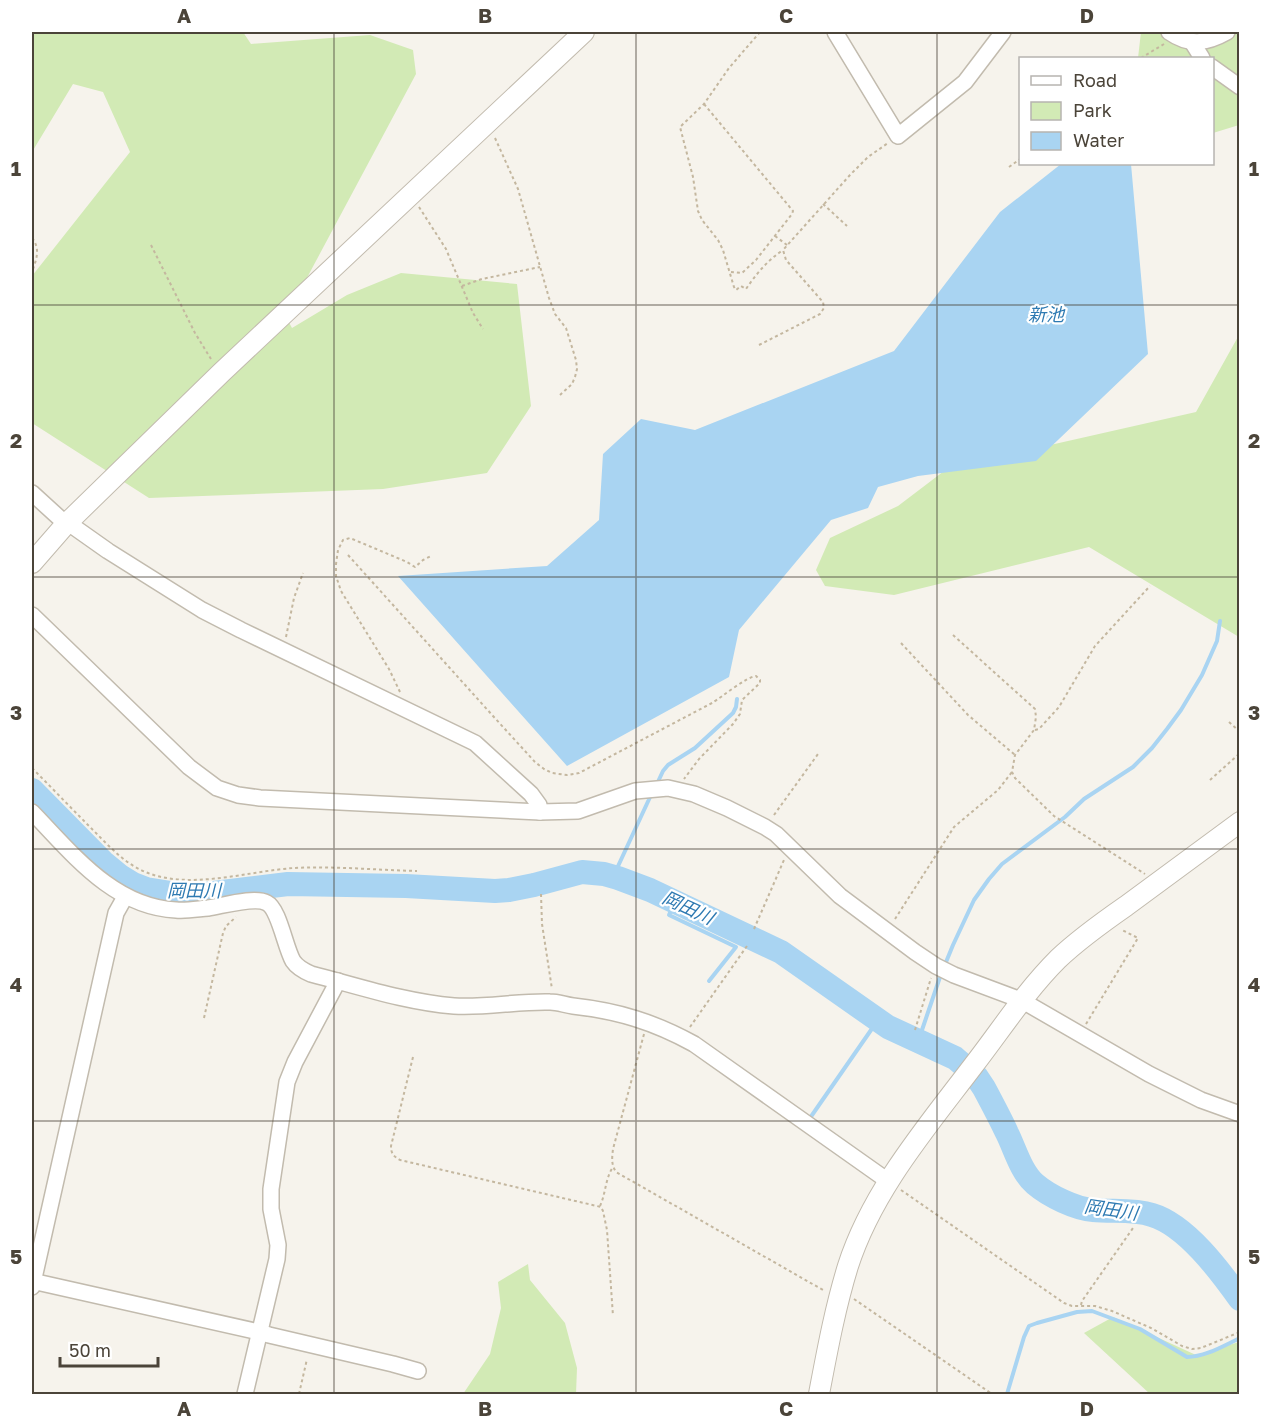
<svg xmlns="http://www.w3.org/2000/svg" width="1271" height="1426" viewBox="0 0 1271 1426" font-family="'Golos Text','Noto Sans JP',sans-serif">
  <rect width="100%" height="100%" fill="#f6f3ec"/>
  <g fill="#d2eab5">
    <path d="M 32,32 L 243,32 L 251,44 L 370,35 L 413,50 L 416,74 L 286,317 L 292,328 L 347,295 L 401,273 L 517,284 L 531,406 L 487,473 L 383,489 L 149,498 L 32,423 L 32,276 L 130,152 L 103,92 L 73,84 L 32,152 Z"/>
    <path d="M 1141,32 L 1239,32 L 1239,125 L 1213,133 L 1212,58 L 1138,58 Z"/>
    <path d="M 1239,335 L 1239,637 L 1089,547 L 894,595 L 825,586 L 816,570 L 830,538 L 898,506 L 948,468 L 1196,412 Z"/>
    <path d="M 528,1264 L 530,1280 L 565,1323 L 577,1368 L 576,1394 L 463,1394 L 490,1354 L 501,1308 L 498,1282 Z"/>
    <path d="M 1113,1317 L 1196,1355 L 1239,1342 L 1239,1394 L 1150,1394 L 1084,1333 Z"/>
  </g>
  <path fill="#a9d4f2" d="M 1061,164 L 1131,164 L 1148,354 L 1036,461 L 918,476 L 878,487 L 868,508 L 831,520 L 739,630 L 729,677 L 567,766 L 398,576 L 547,566 L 599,520 L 603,454 L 641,419 L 695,430 L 894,351 L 1000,212 Z"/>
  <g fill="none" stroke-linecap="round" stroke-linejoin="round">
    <g stroke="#a9d4f2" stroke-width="4">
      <path d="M 656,786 L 663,771 L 668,765 L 695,748 L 733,713 L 736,707 L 737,699"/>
      <path d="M 613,877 L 651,795"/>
      <path d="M 676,901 L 669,915 L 736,947 L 709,981"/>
      <path d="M 944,967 L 953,945 L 974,900 L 989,879 L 1002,864 L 1065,817 L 1084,799 L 1133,767 L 1152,748 L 1167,729 L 1181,710 L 1202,675 L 1217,641 L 1220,621"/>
      <path d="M 916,1041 L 922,1030 L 941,974"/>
      <path d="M 810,1118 L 878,1020"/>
      <path d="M 1007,1394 L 1024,1337 L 1029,1326 L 1037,1323 L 1077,1312 L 1092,1311 L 1140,1329 L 1187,1357 C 1205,1357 1223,1346 1240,1338"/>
    </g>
    <path stroke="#a9d4f2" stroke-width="24" d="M 32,790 L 103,862 L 120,876 L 133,884 L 146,889 L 171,893 L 197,895 L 288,884 L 406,886 L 495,891 L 509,890 L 534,885 L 582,872 L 604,874 L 618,878 L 650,890 L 781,952 L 888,1027 L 955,1058 L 976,1076 L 984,1088 C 992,1103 1000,1118 1007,1133 C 1015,1149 1021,1172 1035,1184 C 1049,1196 1076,1209 1093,1210 C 1112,1212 1133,1209 1152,1215 C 1186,1225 1220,1271 1240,1299"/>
    <g stroke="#c2bbae" stroke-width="18">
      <g id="minor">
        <path d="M 835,32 L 898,136 L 965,82 L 1003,32"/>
        <path d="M 1169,32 C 1189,46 1206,44 1227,32"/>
        <path d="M 1192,42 L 1202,58"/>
        <path d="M 1212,67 L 1240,87"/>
        <path d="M 32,493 L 66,524 L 74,527 L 108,551 L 202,610 L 241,630 L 475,743 L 531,794 L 539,805 L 540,812"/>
        <path d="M 32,615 L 189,767 L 217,788 L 238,795 L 260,798 L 540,812 L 578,811 L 635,791 L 668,788 L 694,794 L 727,808 L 765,827 L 776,834 L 840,896 L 915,952 L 936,966 L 954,975 L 1021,1000 L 1149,1074 L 1201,1100 L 1240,1114"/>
        <path d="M 32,812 C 72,853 113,907 176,910 C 186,911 197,909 208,908 C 222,906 255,896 267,903 C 279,909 285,947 293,961 C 297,967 304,971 311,974 C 358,986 405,1002 454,1006 C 486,1008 518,1001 550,1002 C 558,1002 565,1005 573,1006 C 618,1011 654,1022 694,1044 L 888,1181"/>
        <path d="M 32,1281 L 259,1332 L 269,1335 L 393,1364 L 418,1371"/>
        <path d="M 32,1287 L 116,913 L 125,897"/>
        <path d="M 245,1394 L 277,1259 L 278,1245 L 271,1209 L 271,1189 L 287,1082 L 295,1062 L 338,981"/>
      </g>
    </g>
    <g stroke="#c2bbae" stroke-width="22">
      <g id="tertiary">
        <path d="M 32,563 L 66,524 L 222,372 L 584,32"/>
        <path d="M 819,1394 C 827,1352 835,1308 848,1266 C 872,1191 926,1128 973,1066 C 1001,1030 1025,992 1058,959 C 1079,939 1103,922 1126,906 C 1164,878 1202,850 1240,822"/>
      </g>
    </g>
    <g stroke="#c4b79f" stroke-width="2" stroke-dasharray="3 3" stroke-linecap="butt">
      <path d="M 760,32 L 729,68 L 704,104 L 680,127 L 693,177 L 698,211 L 702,220 L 718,240 L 723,250 L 734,287 L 736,290 L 741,286 L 746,289 C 756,274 768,260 783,250"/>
      <path d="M 1141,58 L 1164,44"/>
      <path d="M 704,104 L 793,211 L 792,214 L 756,260 L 742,273 L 731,272"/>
      <path d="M 495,138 L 518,189 L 549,298 L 555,314 L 566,328 L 576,360 L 577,369 L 575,377 L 572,384 L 560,395"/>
      <path d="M 1009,167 L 1020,159"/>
      <path d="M 823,204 L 847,226"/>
      <path d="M 419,207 L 446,249 L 473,313 L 483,329"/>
      <path d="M 775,236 L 787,245"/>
      <path d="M 32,238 C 41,249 36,260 32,272"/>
      <path d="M 151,245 L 195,333 L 211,359"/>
      <path d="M 462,286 L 482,279 L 540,267"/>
      <path d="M 759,345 L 820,314 L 824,308 L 823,302 L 786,260 L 783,250 L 850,175 L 868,157 L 888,143"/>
      <path d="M 348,555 L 493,716 L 535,762 L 544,769 L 552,773 L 567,775 L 579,773 L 712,703 C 722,697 746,677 756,676 L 760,680 L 760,683 L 742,700 L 740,714 L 733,724 L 699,759 L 684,779"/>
      <path d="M 953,635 L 1035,709 L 1036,717 L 1034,730 L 1015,755 L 1012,772 L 1015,778 L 1054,816 L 1145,874"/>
      <path d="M 286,637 L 294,598 L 303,573"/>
      <path d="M 901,643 L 968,715 L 1015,755"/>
      <path d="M 400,692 L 389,669 L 341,591 L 336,576 L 336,564 L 338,550 L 343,540 L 350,538 L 407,562 L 415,567 L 423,560 L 431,556"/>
      <path d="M 1229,722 L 1240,732"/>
      <path d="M 1035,730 L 1039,729 L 1059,707 L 1095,646 L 1150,586"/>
      <path d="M 32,768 C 52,788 72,809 92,829 C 107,844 122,861 141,870 C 186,892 247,871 294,868 C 335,866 376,870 417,871"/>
      <path d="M 1210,780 L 1240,753"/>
      <path d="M 774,815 L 818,754"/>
      <path d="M 541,894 L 542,924 L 552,989"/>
      <path d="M 895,919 L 954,827 L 998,790 L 1012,772"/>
      <path d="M 754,929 L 784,860"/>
      <path d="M 204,1018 L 223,933 L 226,926 L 236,917"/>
      <path d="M 1086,1024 L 1138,938 L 1122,930"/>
      <path d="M 690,1027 L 747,946"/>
      <path d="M 915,1030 L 931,978"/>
      <path d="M 644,1034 L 613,1149 C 612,1158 611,1164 616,1172 L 823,1290"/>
      <path d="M 413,1057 L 391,1146 C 391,1153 393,1156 400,1160 L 601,1207 L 603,1211 L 607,1230 L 613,1316"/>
      <path d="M 901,1190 L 1064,1303 L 1072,1306 L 1095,1306 L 1112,1311 L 1151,1328 L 1182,1346 L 1192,1349 L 1201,1348 L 1240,1332"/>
      <path d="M 600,1206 C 606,1193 605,1179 613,1167"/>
      <path d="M 854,1299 L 992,1394"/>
      <path d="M 1081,1305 L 1082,1301 L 1133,1228"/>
      <path d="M 299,1394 L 307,1359"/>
      <path d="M 713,1394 L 725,1394"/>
    </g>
    <use href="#minor" stroke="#fff" stroke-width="15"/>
    <use href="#tertiary" stroke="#fff" stroke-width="20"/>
  </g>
  <path fill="none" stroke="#4b4439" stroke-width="1.5" stroke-opacity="0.55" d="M 334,32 L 334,1394M 636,32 L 636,1394M 937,32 L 937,1394M 32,305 L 1240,305M 32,577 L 1240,577M 32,849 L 1240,849M 32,1121 L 1240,1121"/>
  <g text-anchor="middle" stroke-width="4.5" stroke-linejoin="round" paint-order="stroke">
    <g font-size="18" font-style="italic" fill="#2e7ab2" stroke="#fff">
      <text x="1046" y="321">新池</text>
      <text x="194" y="897">岡田川</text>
      <text transform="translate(688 908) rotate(25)" y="6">岡田川</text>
      <text transform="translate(1111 1210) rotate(8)" y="6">岡田川</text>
    </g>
  </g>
  <rect width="1271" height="1426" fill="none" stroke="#ffffff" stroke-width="66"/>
  <rect x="1019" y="57" width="195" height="108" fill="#ffffff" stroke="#b7b4b0" stroke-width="1.5"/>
  <rect x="1031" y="76" width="30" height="9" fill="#ffffff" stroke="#b7b4b0" stroke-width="1.5"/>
  <text x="1073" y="87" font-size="18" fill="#4b4439">Road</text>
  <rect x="1031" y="102" width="30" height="18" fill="#d2eab5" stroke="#b7b4b0" stroke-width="1.5"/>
  <text x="1073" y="117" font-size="18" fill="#4b4439">Park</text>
  <rect x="1031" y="132" width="30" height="18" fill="#a9d4f2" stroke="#b7b4b0" stroke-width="1.5"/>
  <text x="1073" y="147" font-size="18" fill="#4b4439">Water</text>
  <path d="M60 1357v9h98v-9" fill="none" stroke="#4b4439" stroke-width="3"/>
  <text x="69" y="1357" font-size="18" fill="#4b4439" stroke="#ffffff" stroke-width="4.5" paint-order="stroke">50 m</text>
  <rect x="33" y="33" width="1205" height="1360" fill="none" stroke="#4b4439" stroke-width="2"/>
  <g font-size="20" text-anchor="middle" font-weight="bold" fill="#4b4439">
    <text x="184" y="23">A</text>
    <text x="485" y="23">B</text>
    <text x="786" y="23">C</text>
    <text x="1087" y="23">D</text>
    <text x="16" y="176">1</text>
    <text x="1254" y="176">1</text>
    <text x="16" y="448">2</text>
    <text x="1254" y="448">2</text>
    <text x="16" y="720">3</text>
    <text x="1254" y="720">3</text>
    <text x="16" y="992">4</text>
    <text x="1254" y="992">4</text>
    <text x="16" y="1264">5</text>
    <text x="1254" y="1264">5</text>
    <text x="184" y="1416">A</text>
    <text x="485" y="1416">B</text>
    <text x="786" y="1416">C</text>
    <text x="1087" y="1416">D</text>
  </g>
</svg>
